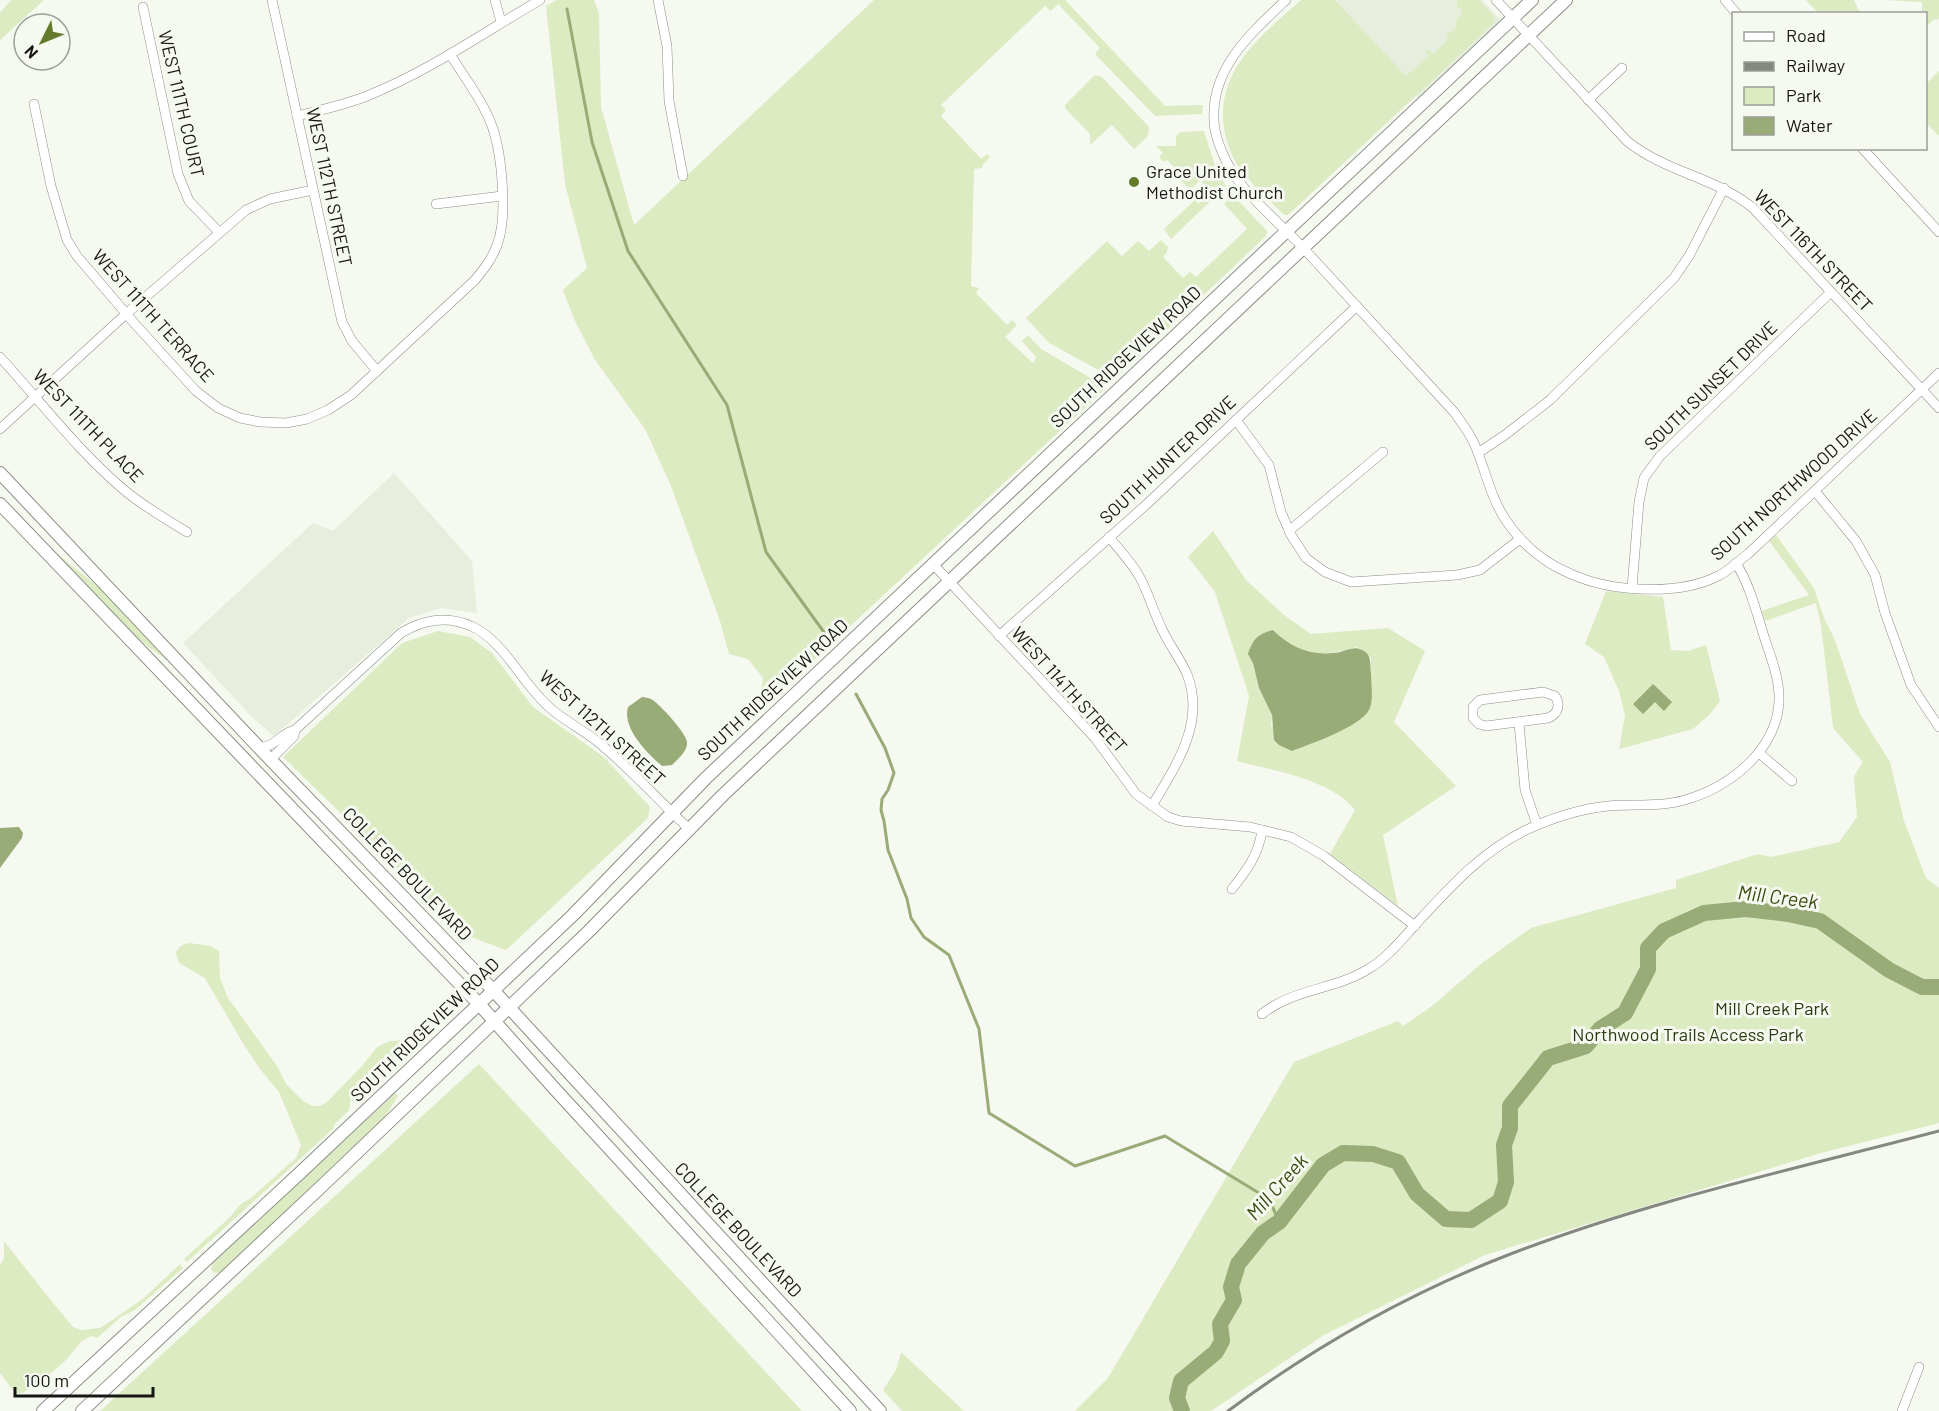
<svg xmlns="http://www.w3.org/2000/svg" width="1939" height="1411" viewBox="0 0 1939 1411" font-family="Barlow,sans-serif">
  <rect width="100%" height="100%" fill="#f5f9f0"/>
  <g fill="#e8eede">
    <path d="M 1327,0 L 1482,0 L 1501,20 L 1418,98 Z"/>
    <path d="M 394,473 L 472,561 L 477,613 L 441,608 L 409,618 L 274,736 L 254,719 L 183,643 L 313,523 L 333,531 Z"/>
  </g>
  <g fill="#dcebc2" fill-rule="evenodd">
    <path d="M 11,0 L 44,0 L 0,40 L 0,13 Z"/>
    <path d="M 557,0 L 594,0 L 599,13 L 601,107 L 634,225 L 874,0 L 1065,0 L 1165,106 L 1203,105 L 1202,114 L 1155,116 L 1095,54 L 1100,48 L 1058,4 L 1051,11 L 1045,6 L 941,105 L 946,110 L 941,116 L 981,159 L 987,154 L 990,157 L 983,164 L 982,168 L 974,169 L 971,286 L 979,288 L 976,293 L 1007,325 L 1012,320 L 1017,325 L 1005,337 L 1033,363 L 1036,357 L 1022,341 L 1028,335 L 1041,349 L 1101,384 L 1105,389 L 773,698 L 761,690 L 763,678 L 748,659 L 729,654 L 720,621 L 671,486 L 645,429 L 595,360 L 574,319 L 563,290 L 587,268 L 565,184 L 546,6 Z"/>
    <path d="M 1301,0 L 1335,0 L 1406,76 L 1428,56 L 1425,52 L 1427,49 L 1433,54 L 1448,39 L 1446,36 L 1456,27 L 1457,17 L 1461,17 L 1461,8 L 1457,8 L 1458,0 L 1479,0 L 1495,18 L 1493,24 L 1288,215 L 1284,215 C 1269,200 1252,185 1239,168 C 1229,152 1223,134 1223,115 C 1223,63 1266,32 1301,0 Z"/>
    <path d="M 1806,0 L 1854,0 L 1859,11 L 1865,13 L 1818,13 Z"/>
    <path d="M 1886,0 L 1939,0 L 1939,18 L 1936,20 L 1934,19 L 1926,27 L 1926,14 L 1922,13 L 1922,2 Z"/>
    <path d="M 1939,71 L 1939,136 L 1926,123 L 1926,84 Z"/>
    <path d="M 1095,75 L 1102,77 L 1149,127 L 1148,136 L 1134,149 L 1112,125 L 1090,145 L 1090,134 L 1065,108 L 1065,105 Z"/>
    <path d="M 1204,131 L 1216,169 L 1226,186 L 1171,239 L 1164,229 L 1195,200 L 1198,204 L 1211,192 L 1200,180 L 1190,190 L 1177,176 L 1180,173 L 1167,160 L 1164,162 L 1159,157 L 1163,153 L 1156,146 L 1176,146 L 1176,136 L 1180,132 Z"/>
    <path d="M 1233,195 L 1267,231 L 1266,236 L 1115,379 L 1049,343 L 1026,318 L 1107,241 L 1122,256 L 1138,241 L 1149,251 L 1161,240 L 1168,247 L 1167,252 L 1163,257 L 1183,278 L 1190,272 L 1196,277 L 1247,229 L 1224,204 Z"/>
    <path d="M 1213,531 L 1246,580 L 1284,615 L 1311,634 L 1388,628 L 1425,651 L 1394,722 L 1456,786 L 1383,835 L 1398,906 L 1330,854 L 1355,810 C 1330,779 1274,771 1237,761 L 1249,696 L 1215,592 L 1188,557 ZM 1284,641 C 1312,656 1326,656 1356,647 L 1371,658 L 1371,700 L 1271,726 L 1272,715 L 1259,688 L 1253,663 Z"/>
    <path d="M 1776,535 L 1814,588 L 1824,618 L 1835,640 L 1860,714 L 1890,762 L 1904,821 L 1926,878 L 1939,888 L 1939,1123 L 1821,1153 L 1485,1255 L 1324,1335 L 1211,1411 L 1075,1411 L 1108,1378 L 1294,1062 L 1398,1021 L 1403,1026 L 1432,1006 L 1482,963 L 1531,928 L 1676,888 L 1676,880 L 1758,854 L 1771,857 L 1839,842 L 1857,817 L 1854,776 L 1863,762 L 1833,728 L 1821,625 L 1816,603 L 1765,621 L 1762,611 L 1809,595 L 1769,541 Z"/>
    <path d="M 62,558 L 109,595 L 177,668 L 133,635 L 61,559 Z"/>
    <path d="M 1606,591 L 1663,597 L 1671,650 L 1688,651 L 1706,645 L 1720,701 L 1710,714 L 1693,729 L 1619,749 L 1625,716 L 1619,691 L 1604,657 L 1585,644 Z"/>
    <path d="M 438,631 L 470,637 L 492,653 L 533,707 L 604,757 L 650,807 L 648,818 L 506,950 L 466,935 L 283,757 L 402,643 Z"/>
    <path d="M 189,943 L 210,946 L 219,951 L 220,978 L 228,998 L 277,1066 L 286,1084 L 303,1101 L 313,1106 L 320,1106 L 327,1102 L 362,1066 L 377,1047 L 390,1041 L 408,1040 L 408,1037 L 412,1046 L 411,1052 L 399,1054 L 375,1074 L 368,1085 L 351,1098 L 349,1110 L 334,1125 L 333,1129 L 187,1262 L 184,1259 L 229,1218 L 241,1204 L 251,1198 L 296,1158 L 301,1145 L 279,1092 L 260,1069 L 244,1045 L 205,978 L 179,963 L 176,953 C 179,946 183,944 189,943 Z"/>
    <path d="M 479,1064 L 802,1411 L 100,1411 Z"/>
    <path d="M 395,1093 L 398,1096 L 382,1121 L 222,1272 L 214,1273 L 211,1269 L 212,1264 Z"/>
    <path d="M 4,1241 L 45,1293 L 73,1327 L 81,1330 L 100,1328 L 105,1325 L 144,1298 L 180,1264 L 183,1268 L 135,1310 L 121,1317 L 97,1338 L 91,1336 L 82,1341 L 66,1360 L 40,1383 L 22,1393 L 15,1393 L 0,1373 L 0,1265 L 4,1258 Z"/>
    <path d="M 901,1352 L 964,1411 L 902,1411 L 883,1390 L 896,1370 Z"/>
  </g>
  <g fill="#99ab77">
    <path d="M 1273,630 C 1292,649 1314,657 1340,652 C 1348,650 1354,646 1362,650 C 1372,654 1370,664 1371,673 C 1371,684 1374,700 1369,710 C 1360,727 1310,744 1292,751 L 1279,745 L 1274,740 L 1272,715 L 1259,688 L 1253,663 L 1248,654 C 1253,639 1258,634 1273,630 Z"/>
    <path d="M 1653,684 L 1672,702 L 1664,711 L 1655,702 L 1643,714 L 1633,704 Z"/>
    <path d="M 642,697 C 644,697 649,698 651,699 C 659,703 687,734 687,742 C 688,751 678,759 672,765 L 662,766 C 647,753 622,728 628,707 Z"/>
    <path d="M 19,827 L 23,833 L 22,838 L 0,868 L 0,828 Z"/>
  </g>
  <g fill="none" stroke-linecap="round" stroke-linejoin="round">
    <g stroke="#99ab77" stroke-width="3">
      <path d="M 567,9 L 592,142 L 628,251 L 727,405 L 766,552 L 826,635"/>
      <path d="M 856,694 L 885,748 L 894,773 L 888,790 L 882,799 L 881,810 L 884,821 L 888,850 L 907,899 L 911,918 L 924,937 L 949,955 L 979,1029 L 989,1113 L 1075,1166 L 1165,1136 L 1259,1193 L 1271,1203 L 1279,1222"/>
    </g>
    <path stroke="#99ab77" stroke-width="16" d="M 1182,1411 L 1177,1398 L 1181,1381 L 1216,1352 L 1222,1341 L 1220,1324 L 1234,1300 L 1231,1287 L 1238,1264 L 1263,1233 L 1279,1222 L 1323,1165 L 1343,1153 L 1373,1154 L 1398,1162 L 1417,1194 L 1446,1219 L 1471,1220 L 1500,1201 L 1506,1182 L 1504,1145 L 1510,1128 L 1510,1106 L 1548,1058 L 1586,1046 L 1600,1029 L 1625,1013 L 1648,969 L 1648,948 L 1664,931 L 1704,913 L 1746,909 L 1788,914 L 1820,921 L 1889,970 L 1922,987 L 1939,987"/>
    <g stroke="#8c8f87" stroke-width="10">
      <g id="minor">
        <path d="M 272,0 L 342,322 L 352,341 L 377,371"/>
        <path d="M 495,0 L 501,22"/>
        <path d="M 658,0 L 667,46 L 669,101 L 683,176"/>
        <path d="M 1286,0 C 1251,33 1211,68 1214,120 C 1214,139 1228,168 1240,183 C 1259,207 1285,228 1306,251 C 1356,305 1405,359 1454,412 C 1461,422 1469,432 1474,443 C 1485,468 1490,496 1505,519 C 1521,543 1544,563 1571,574 C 1611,592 1679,596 1718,576 C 1729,571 1738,561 1748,554 L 1939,373"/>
        <path d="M 1496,0 L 1627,141 C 1667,173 1713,176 1753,208 L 1939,408"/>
        <path d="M 1725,0 L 1737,14"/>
        <path d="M 143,7 L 178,174 L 189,201 L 219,232"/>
        <path d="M 1588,100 L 1622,68"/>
        <path d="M 34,104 L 51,186 L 67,240 L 77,256 L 135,324 L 196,391 L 218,408 L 240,418 L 260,422 L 286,423 L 307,419 L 328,410 L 351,395 L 475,280 C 484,269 492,259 497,245 C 508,218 502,154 492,126 C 483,101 464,77 450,54"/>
        <path d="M 297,116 C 320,110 345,105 367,96 C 429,71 483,33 540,0"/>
        <path d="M 1862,148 L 1939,232"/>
        <path d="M 436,204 L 502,196"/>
        <path d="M 0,357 C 41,402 82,456 129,494 C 147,508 167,520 187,532"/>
        <path d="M 1236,420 L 1269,465 L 1281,512 L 1291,535 L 1306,558 L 1325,572 L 1351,582 L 1457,575 L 1480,570 L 1520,539"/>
        <path d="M 0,429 L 126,314 L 246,210 L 270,199 L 313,190"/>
        <path d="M 1478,453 L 1505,435 L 1550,400 L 1674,278 L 1689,256 L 1724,188"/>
        <path d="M 1815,491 L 1856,541 L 1875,575 L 1885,613 L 1911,685 L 1939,727"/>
        <path d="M 1289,531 L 1383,452"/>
        <path d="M 1109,537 C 1119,549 1130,561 1138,574 C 1148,591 1153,611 1162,629 C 1169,645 1180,658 1187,674 C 1206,723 1176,765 1152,806"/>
        <path d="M 933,564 L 1095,738 L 1136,794 L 1168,817 L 1181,821 L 1250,827 L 1291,837 L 1324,856 L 1415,926"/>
        <path d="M 1632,588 L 1639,502 L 1644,478 L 1660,456 L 1831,292"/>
        <path d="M 999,636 L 1148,503 L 1357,306"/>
        <path d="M 1543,692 L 1555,696 C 1561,705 1558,714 1548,718 L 1486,726 L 1479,724 L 1473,718 L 1473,707 L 1480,700 Z"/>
        <path d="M 1519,723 L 1525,790 L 1537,825"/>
        <path d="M 259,747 C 275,748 281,733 295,730 L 401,633 C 422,620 447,615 471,626 C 504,640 522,684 550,708 C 565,721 583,730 598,742 C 630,768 658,800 688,828"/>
        <path d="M 1759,753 L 1792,781"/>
        <path d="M 271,759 L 294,736 L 295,730"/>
        <path d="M 1232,889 C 1247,870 1259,854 1262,830"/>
        <path d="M 1262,1014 C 1294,988 1336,990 1370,968 C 1388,957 1402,939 1416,924 C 1449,888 1481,852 1526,830 C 1552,818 1579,809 1608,806 C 1634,804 1660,807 1685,800 C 1730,787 1777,750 1779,701 C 1780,677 1769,653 1762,630 C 1755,607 1749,584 1736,563"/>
        <path d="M 1902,1411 L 1919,1367"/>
      </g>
    </g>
    <g stroke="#8c8f87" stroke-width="14">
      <g id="secondary">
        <path d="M 0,473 L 266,755 L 493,990 L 880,1411"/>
        <path d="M 0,504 L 479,1004 L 553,1087 L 850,1411"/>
        <path d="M 43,1411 L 302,1171 L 479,1004 L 573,915 L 706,778 L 1532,0"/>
        <path d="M 82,1411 L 324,1184 L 589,931 L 723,795 L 1566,0"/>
      </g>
    </g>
    <use href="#minor" stroke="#fff" stroke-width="9"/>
    <use href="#secondary" stroke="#fff" stroke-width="12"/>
    <path stroke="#858781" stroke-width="3" d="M 1228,1411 C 1314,1347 1407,1294 1508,1255 C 1647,1201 1795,1169 1939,1131"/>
  </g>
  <circle fill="#647b2d" stroke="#f5f9f0" stroke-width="2" cx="1134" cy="182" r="6"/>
  <g text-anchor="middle" stroke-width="6" stroke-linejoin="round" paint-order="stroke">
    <g font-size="18" fill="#161714" stroke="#f5f9f0">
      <text transform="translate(181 104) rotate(77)" y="6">WEST 111TH COURT</text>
      <text transform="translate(329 187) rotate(78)" y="6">WEST 112TH STREET</text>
      <text transform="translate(1813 251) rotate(46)" y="6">WEST 116TH STREET</text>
      <text transform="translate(153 316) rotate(48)" y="6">WEST 111TH TERRACE</text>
      <text transform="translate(1126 357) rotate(-43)" y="6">SOUTH RIDGEVIEW ROAD</text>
      <text transform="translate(1711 386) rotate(-44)" y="6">SOUTH SUNSET DRIVE</text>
      <text transform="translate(88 426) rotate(46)" y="6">WEST 111TH PLACE</text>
      <text transform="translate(1168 460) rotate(-43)" y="6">SOUTH HUNTER DRIVE</text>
      <text transform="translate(1794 485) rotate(-42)" y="6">SOUTH NORTHWOOD DRIVE</text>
      <text transform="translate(773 690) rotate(-43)" y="6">SOUTH RIDGEVIEW ROAD</text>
      <text transform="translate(1069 690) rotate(48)" y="6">WEST 114TH STREET</text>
      <text transform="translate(602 728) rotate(42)" y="6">WEST 112TH STREET</text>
      <text transform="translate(407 874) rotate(46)" y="6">COLLEGE BOULEVARD</text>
      <text transform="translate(425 1030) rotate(-44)" y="6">SOUTH RIDGEVIEW ROAD</text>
      <text transform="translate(738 1230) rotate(47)" y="6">COLLEGE BOULEVARD</text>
    </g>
    <g font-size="18" fill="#161714" stroke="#f5f9f0" text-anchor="start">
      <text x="1146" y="178">Grace United<tspan x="1146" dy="21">Methodist Church</tspan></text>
    </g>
    <g font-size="18" fill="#2c3810" stroke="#f5f9f0">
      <text x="1772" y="1015">Mill Creek Park</text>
      <text x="1688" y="1041">Northwood Trails Access Park</text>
    </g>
    <g font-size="20" font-style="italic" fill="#3b4b11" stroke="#f5f9f0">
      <text transform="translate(1778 897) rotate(7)" y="7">Mill Creek</text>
      <text transform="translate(1277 1187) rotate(-48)" y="7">Mill Creek</text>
    </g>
  </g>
  <rect x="1732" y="12" width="195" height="138" fill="#f5f9f0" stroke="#9c9f98" stroke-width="1.5"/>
  <rect x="1744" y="32" width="30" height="9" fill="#ffffff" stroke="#9c9f98" stroke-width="1.5"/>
  <text x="1786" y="42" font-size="18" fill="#161714">Road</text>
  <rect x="1744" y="62" width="30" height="9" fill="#858781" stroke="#9c9f98" stroke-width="1.5"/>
  <text x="1786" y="72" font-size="18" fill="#161714">Railway</text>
  <rect x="1744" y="87" width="30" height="18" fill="#dcebc2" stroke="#9c9f98" stroke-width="1.5"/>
  <text x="1786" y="102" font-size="18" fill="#161714">Park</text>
  <rect x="1744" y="117" width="30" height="18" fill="#99ab77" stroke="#9c9f98" stroke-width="1.5"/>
  <text x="1786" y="132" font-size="18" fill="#161714">Water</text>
  <g transform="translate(42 42) rotate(227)"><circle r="28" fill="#f5f9f0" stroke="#9c9f98" stroke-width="1.5"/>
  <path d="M0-4.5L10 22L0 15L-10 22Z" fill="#647b2d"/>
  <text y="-9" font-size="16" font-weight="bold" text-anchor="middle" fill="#161714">N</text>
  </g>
  <path d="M15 1387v9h138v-9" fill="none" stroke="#161714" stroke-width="3"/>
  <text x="24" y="1387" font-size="18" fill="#161714" stroke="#f5f9f0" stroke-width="4.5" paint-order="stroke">100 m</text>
</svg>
